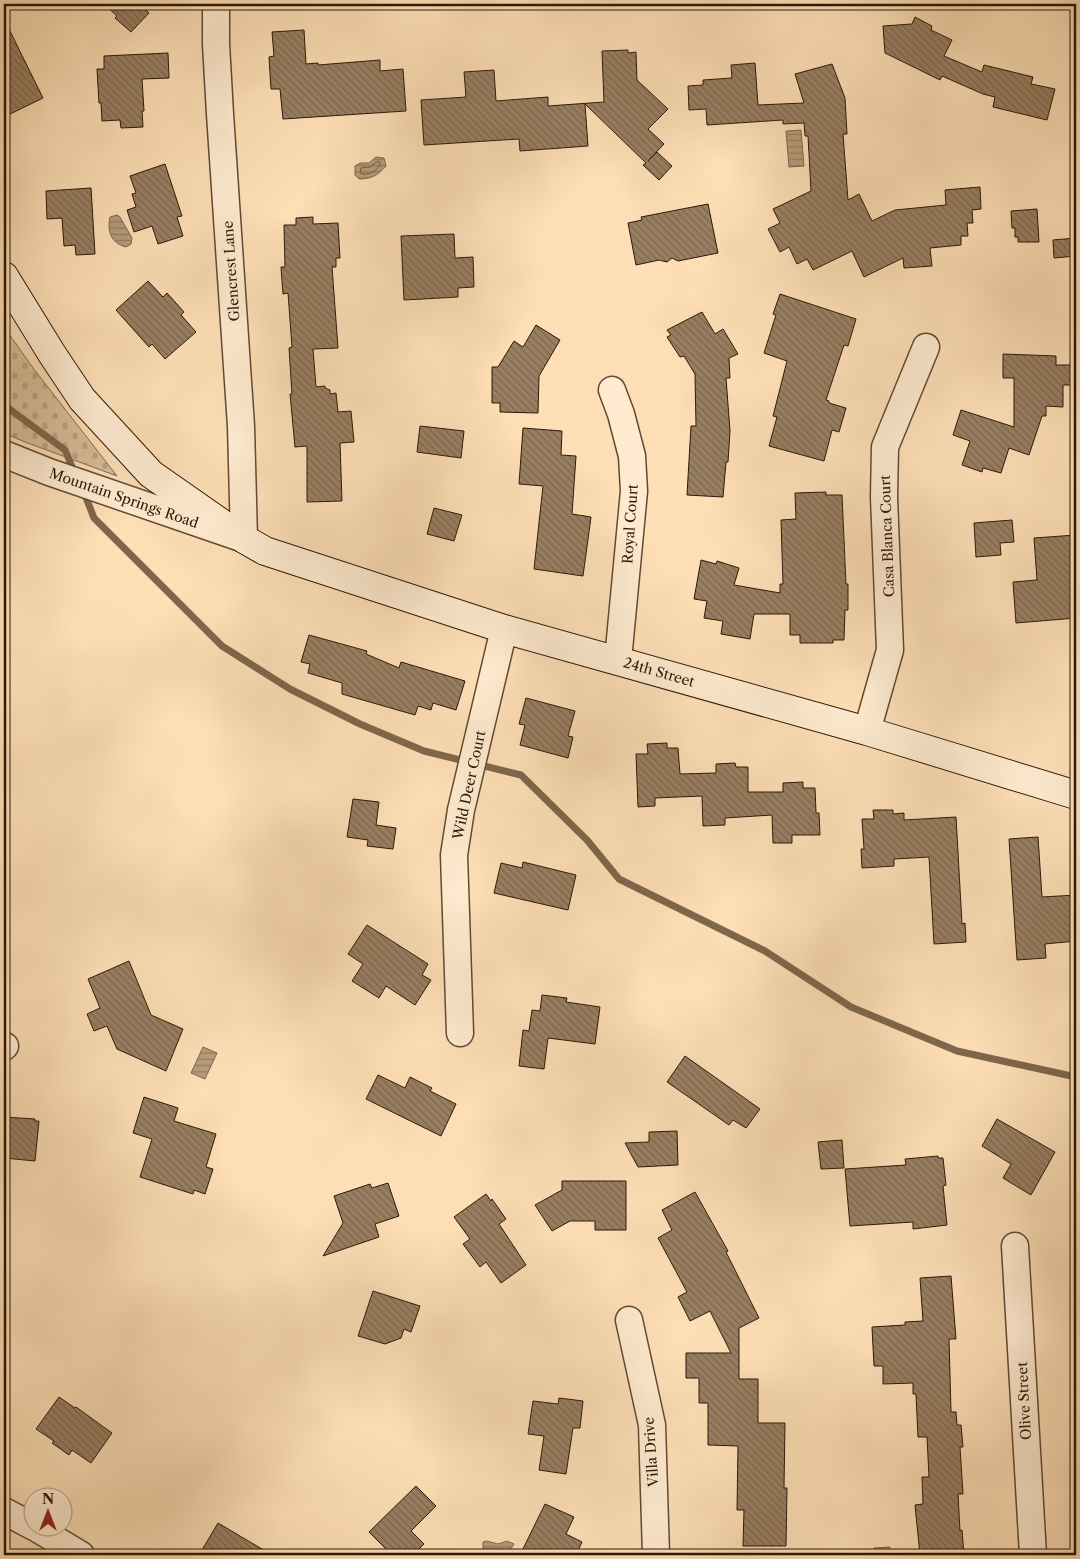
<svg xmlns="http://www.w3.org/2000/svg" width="1080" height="1559" viewBox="0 0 1080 1559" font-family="'Libre Caslon Text',serif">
  <defs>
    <pattern id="cemetery-stones" width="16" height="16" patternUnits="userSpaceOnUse" patternTransform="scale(1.25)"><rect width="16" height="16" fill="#d9bd98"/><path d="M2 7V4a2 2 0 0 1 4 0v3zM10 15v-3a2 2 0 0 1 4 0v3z" fill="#baa282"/></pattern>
    <pattern id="water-rules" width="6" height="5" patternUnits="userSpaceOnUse" patternTransform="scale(1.25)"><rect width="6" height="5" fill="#b69b7a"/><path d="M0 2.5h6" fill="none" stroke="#947e62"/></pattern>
    <pattern id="building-back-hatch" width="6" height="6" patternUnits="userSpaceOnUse" patternTransform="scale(1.25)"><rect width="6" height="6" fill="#997f62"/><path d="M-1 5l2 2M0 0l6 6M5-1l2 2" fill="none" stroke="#7d674f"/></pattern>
  </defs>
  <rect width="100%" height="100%" fill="#fddeb5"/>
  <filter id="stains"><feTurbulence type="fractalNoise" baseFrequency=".004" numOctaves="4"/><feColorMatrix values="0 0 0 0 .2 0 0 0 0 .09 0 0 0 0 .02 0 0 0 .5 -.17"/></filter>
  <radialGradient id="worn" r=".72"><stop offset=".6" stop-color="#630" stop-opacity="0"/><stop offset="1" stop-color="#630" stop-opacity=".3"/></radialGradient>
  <path fill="url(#cemetery-stones)" stroke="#826b50" d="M 4,327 L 33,368 L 117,476 L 25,442 L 4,433 Z"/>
  <g fill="url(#water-rules)" stroke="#7f674c">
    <path d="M 801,130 L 804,166 L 789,167 L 786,131 Z"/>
    <path d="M 376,157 L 384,158 L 386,166 C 378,175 372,179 359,179 L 355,175 L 355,166 L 360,163 L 369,163 Z"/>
    <path d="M 117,215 L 120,217 L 132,238 L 131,244 L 126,247 C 111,243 107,232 110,217 Z"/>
    <path d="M 203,1047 L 217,1053 L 205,1079 L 191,1073 Z"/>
    <path d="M 487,1541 L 498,1544 L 507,1541 L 514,1544 L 507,1555 L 480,1555 L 483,1550 L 483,1542 Z"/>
    <path d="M 890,1547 L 889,1555 L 874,1555 L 874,1548 Z"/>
  </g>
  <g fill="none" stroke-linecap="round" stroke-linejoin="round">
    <path stroke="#715a41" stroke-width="1" d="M 377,162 L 380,162 L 380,165 C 375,172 369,176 360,173 L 361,168 L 370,167 Z"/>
    <g stroke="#7f674c" stroke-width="7">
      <path d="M 4,405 L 65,450 L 75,474"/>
      <path d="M 83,490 L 94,518 L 222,646 L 290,689 L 360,724 L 424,751 L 521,775 L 587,840 L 619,879 L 765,951 L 851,1007 L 957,1051 L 1076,1077"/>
    </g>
  </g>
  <g fill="url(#building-back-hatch)" stroke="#2c1908">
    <path d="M 104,4 L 139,4 L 149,13 L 131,32 L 115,18 L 117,16 Z"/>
    <path d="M 915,17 L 932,26 L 931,30 L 952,40 L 944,56 L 982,72 L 984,65 L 1033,77 L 1031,84 L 1055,89 L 1047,120 L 993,107 L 995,97 L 983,94 L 942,76 L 940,80 L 885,53 L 883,26 L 912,24 Z"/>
    <path d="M 4,19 L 43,98 L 4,117 Z"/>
    <path d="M 304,30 L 306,64 L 318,63 L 318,65 L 380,60 L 380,71 L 403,69 L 406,111 L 283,119 L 280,89 L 271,89 L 269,57 L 274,56 L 272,32 Z"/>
    <path d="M 628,50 L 628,53 L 636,52 L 637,80 L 668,109 L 648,129 L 664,144 L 648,161 L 657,152 L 672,166 L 659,180 L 643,165 L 646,163 L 585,104 L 588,146 L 520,151 L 519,139 L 424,145 L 421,100 L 466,97 L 464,72 L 494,70 L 496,101 L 548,97 L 548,106 L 604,102 L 602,51 Z"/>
    <path d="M 168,53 L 169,78 L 142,79 L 144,111 L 142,111 L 143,127 L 121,128 L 120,120 L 102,121 L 101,103 L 99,103 L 97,69 L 104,69 L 104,56 Z"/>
    <path d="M 755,63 L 758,105 L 804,103 L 795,74 L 832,64 L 845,98 L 847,134 L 843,134 L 848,200 L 859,194 L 872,221 L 895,210 L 946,205 L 945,190 L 980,187 L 981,209 L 972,210 L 973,223 L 967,223 L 968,236 L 961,236 L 961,245 L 930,248 L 932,266 L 904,268 L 903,258 L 864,277 L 852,251 L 813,270 L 807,259 L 797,264 L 789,247 L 780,252 L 768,229 L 780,223 L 773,209 L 811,191 L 808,136 L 805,136 L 804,123 L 783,124 L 783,120 L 707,125 L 706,109 L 689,110 L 688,86 L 703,85 L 703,80 L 732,78 L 731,65 Z"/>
    <path d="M 165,164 L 182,216 L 177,217 L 183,236 L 158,244 L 152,226 L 134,232 L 127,210 L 136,207 L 132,194 L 136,193 L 130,176 Z"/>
    <path d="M 91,188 L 95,254 L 76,255 L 75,245 L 64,246 L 62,218 L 47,219 L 46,191 Z"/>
    <path d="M 708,204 L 718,253 L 678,261 L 672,258 L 667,262 L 659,260 L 636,265 L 628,223 L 642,220 L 641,217 Z"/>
    <path d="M 1037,209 L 1039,242 L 1018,242 L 1018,237 L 1015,237 L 1015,228 L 1012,228 L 1011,211 Z"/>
    <path d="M 313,217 L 313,224 L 338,223 L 340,258 L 336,258 L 336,267 L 332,267 L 338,348 L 313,349 L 316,387 L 325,386 L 325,388 L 330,390 L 330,394 L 336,393 L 338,412 L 351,411 L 354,442 L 340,443 L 342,501 L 307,502 L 307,446 L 295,447 L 290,394 L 292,394 L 289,348 L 292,347 L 288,293 L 283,294 L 281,267 L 285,267 L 284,225 L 296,225 L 296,218 Z"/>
    <path d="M 454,234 L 455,258 L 473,257 L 474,287 L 458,288 L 458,297 L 404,300 L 401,236 Z"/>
    <path d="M 1076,238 L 1076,256 L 1054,258 L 1053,240 Z"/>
    <path d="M 148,281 L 163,297 L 167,293 L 184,312 L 181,315 L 196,332 L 165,359 L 152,344 L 149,347 L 116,310 Z"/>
    <path d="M 780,294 L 856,319 L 848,346 L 844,345 L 826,400 L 829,401 L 829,403 L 846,408 L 839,432 L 832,430 L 824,461 L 769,446 L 777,417 L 773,416 L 787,361 L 764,353 L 776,315 L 773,314 Z"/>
    <path d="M 702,312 L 715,334 L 723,329 L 738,354 L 729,358 L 730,378 L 726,378 L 730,431 L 728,462 L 726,462 L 723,497 L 687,495 L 691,426 L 696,426 L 695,374 L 684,356 L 680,357 L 667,337 L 671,335 L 667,330 Z"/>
    <path d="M 536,325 L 560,340 L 539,376 L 538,413 L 500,412 L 500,403 L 492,403 L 492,367 L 498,367 L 514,341 L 523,347 Z"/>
    <path d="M 1003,354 L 1056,356 L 1056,365 L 1072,365 L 1072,385 L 1063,385 L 1063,407 L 1046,406 L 1046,416 L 1042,416 L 1029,455 L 1009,448 L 1001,473 L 983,468 L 982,472 L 962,465 L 970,441 L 953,435 L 961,410 L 1014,427 L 1014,378 L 1003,378 Z"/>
    <path d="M 420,426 L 464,431 L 461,458 L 417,452 Z"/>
    <path d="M 523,428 L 562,431 L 561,455 L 576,456 L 572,514 L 591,517 L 583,576 L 534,569 L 543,486 L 519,484 Z"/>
    <path d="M 826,492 L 826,495 L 842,495 L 846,584 L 848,584 L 848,610 L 845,610 L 844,640 L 833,640 L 833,643 L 800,643 L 800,635 L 790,635 L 790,614 L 754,614 L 750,639 L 721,634 L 723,621 L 704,618 L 707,601 L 694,599 L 701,560 L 716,564 L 717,561 L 739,568 L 734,585 L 780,593 L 780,584 L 783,584 L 781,520 L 796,519 L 795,493 Z"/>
    <path d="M 434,508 L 462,515 L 454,541 L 427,534 Z"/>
    <path d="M 1012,520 L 1014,542 L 1000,543 L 1001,555 L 976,557 L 974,523 Z"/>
    <path d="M 1076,535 L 1076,618 L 1016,623 L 1013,582 L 1037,580 L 1034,538 Z"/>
    <path d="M 309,635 L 367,651 L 366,654 L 399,668 L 401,662 L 465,681 L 456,710 L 433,703 L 431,710 L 418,706 L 415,715 L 342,694 L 342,683 L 308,673 L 310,664 L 301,662 Z"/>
    <path d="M 526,698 L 575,711 L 568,736 L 573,737 L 568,758 L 520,745 L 525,725 L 519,724 Z"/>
    <path d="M 667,743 L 667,748 L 678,748 L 680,774 L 716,773 L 716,764 L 735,763 L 736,767 L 748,767 L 748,792 L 783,792 L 783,783 L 803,782 L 803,788 L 815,788 L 816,813 L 819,813 L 820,835 L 792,835 L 792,843 L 773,843 L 772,815 L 725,818 L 725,825 L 703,826 L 702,796 L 655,798 L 655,806 L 638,807 L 636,754 L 648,754 L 647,744 Z"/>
    <path d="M 353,799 L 379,802 L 376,825 L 396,828 L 393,849 L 367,846 L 368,840 L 347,837 Z"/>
    <path d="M 873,810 L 893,810 L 893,814 L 904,813 L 904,820 L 956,817 L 962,924 L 965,923 L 966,942 L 934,944 L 929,857 L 894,859 L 894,866 L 862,868 L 861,849 L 864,849 L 862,819 L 874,819 Z"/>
    <path d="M 1038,837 L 1042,897 L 1076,895 L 1076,941 L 1045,944 L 1046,958 L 1017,960 L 1009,839 Z"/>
    <path d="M 523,862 L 576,875 L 568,910 L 494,893 L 501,863 L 522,868 Z"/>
    <path d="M 367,925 L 428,964 L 422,975 L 431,980 L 415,1005 L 386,986 L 379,998 L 352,981 L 363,964 L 348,954 Z"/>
    <path d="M 129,961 L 151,1015 L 183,1029 L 166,1071 L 117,1049 L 107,1026 L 94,1031 L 87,1014 L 100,1008 L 88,979 Z"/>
    <path d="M 542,995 L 567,998 L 566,1002 L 600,1007 L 595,1044 L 548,1038 L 544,1069 L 519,1066 L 523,1030 L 529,1031 L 532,1010 L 540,1011 Z"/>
    <path d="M 685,1056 L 760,1109 L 746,1128 L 733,1120 L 729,1125 L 667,1082 Z"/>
    <path d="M 378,1075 L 405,1088 L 410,1077 L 432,1088 L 430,1091 L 456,1104 L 441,1136 L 366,1099 Z"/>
    <path d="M 144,1097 L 178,1108 L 174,1121 L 216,1134 L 206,1167 L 213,1169 L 205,1194 L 194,1190 L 193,1194 L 140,1177 L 152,1139 L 133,1133 Z"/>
    <path d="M 4,1117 L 35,1119 L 35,1121 L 39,1121 L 35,1161 L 4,1158 Z"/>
    <path d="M 997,1119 L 1055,1152 L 1031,1195 L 1003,1178 L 1011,1164 L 982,1146 Z"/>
    <path d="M 677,1131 L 678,1165 L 638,1167 L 625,1143 L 649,1142 L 649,1132 Z"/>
    <path d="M 842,1140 L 844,1168 L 821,1169 L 818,1142 Z"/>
    <path d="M 938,1156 L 938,1158 L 943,1158 L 946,1185 L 943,1186 L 947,1225 L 913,1229 L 913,1222 L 850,1226 L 845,1169 L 906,1165 L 905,1159 Z"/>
    <path d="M 562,1181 L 626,1181 L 626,1230 L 595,1230 L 595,1221 L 570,1221 L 552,1231 L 535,1205 L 562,1190 Z"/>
    <path d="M 388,1183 L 399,1216 L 375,1224 L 379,1237 L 323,1256 L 343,1223 L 334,1196 L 370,1184 L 372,1188 Z"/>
    <path d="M 695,1192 L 728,1251 L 726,1252 L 759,1318 L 739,1328 L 739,1379 L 758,1379 L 758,1423 L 785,1423 L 784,1488 L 787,1488 L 786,1546 L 743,1546 L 744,1510 L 737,1510 L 738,1446 L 708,1445 L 708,1403 L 699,1403 L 699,1378 L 686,1378 L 686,1353 L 731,1353 L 710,1311 L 690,1321 L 678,1297 L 687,1292 L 658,1238 L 672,1230 L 662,1210 Z"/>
    <path d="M 486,1194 L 491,1201 L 492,1199 L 506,1219 L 499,1224 L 526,1265 L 501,1283 L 486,1262 L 480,1267 L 463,1244 L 470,1239 L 454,1217 Z"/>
    <path d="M 951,1276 L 956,1339 L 949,1339 L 951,1412 L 956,1412 L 957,1425 L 961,1425 L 963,1447 L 960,1447 L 963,1494 L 958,1494 L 960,1531 L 962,1530 L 964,1555 L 920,1555 L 915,1505 L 923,1504 L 922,1477 L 929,1477 L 927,1437 L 918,1437 L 916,1394 L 913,1394 L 913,1383 L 883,1384 L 883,1366 L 874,1366 L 872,1327 L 905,1325 L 905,1322 L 923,1321 L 920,1278 Z"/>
    <path d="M 373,1291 L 420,1306 L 411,1332 L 404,1329 L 401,1338 L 385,1344 L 358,1336 Z"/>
    <path d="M 59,1397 L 75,1408 L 76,1407 L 112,1433 L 91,1463 L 72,1450 L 69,1455 L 52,1443 L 54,1441 L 36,1429 Z"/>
    <path d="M 559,1398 L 583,1401 L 580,1428 L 573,1428 L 566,1474 L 539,1470 L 544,1436 L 528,1434 L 533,1401 L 558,1404 Z"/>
    <path d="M 416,1486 L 436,1506 L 411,1531 L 424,1544 L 413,1555 L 392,1555 L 369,1532 Z"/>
    <path d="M 545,1504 L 574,1517 L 566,1534 L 582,1542 L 576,1555 L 520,1555 Z"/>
    <path d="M 218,1523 L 272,1555 L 199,1555 Z"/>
  </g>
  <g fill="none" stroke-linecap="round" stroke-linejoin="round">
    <g stroke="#604a33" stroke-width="29">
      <g id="street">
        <path d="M 612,390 L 621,414 L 632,456 L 634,491 L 618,660"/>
        <path d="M 4,454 L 49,472 L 244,539 L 241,426 L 220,114 L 216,44 L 216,4"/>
        <path d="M 867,731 L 890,650 L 884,497 L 885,447 L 926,347"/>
        <path d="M 460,1033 L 454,855 L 461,810 L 504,629"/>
        <path d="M 4,1047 L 5,1046"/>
        <path d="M 1015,1246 L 1033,1555"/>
        <path d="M 629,1320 L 652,1425 L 656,1555"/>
        <path d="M 4,1511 L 32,1526"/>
        <path d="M 33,1526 L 81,1555"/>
      </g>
    </g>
    <g stroke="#2c1908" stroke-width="30">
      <path id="secondary" d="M 4,276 L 52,354 L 82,399 L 151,474 L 244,539 L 265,551 L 504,629 L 867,731 L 1076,795"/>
    </g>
    <use href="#street" stroke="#feeacf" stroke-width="26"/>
    <use href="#secondary" stroke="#feeacf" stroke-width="28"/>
  </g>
  <g text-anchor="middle" stroke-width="5" stroke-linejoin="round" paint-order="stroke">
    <g font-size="14" fill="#2c1908" stroke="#feeacf">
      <text transform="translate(231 271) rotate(-94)" y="5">Glencrest Lane</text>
      <text transform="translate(124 498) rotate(19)" y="5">Mountain Springs Road</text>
      <text transform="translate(630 524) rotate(-86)" y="5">Royal Court</text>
      <text transform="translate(887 536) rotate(-92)" y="5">Casa Blanca Court</text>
      <text transform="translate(659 672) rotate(16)" y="5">24th Street</text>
      <text transform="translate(469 785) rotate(-78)" y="5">Wild Deer Court</text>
      <text transform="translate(1024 1401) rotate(-93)" y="5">Olive Street</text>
      <text transform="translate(651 1452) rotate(-94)" y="5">Villa Drive</text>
    </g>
  </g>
  <rect width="1080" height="1559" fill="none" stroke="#fddeb5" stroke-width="20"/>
  <rect x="5" y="5" width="1070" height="1549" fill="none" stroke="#2c1908" stroke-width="2.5"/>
  <rect x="10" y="10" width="1060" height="1539" fill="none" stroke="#2c1908"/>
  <g transform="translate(48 1512)"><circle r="24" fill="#feeacf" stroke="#aa967f"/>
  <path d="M0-4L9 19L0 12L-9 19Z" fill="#8f2418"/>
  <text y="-8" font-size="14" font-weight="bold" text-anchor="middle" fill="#2c1908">N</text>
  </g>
  <rect width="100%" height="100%" filter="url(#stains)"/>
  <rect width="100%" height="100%" fill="url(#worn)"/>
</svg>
